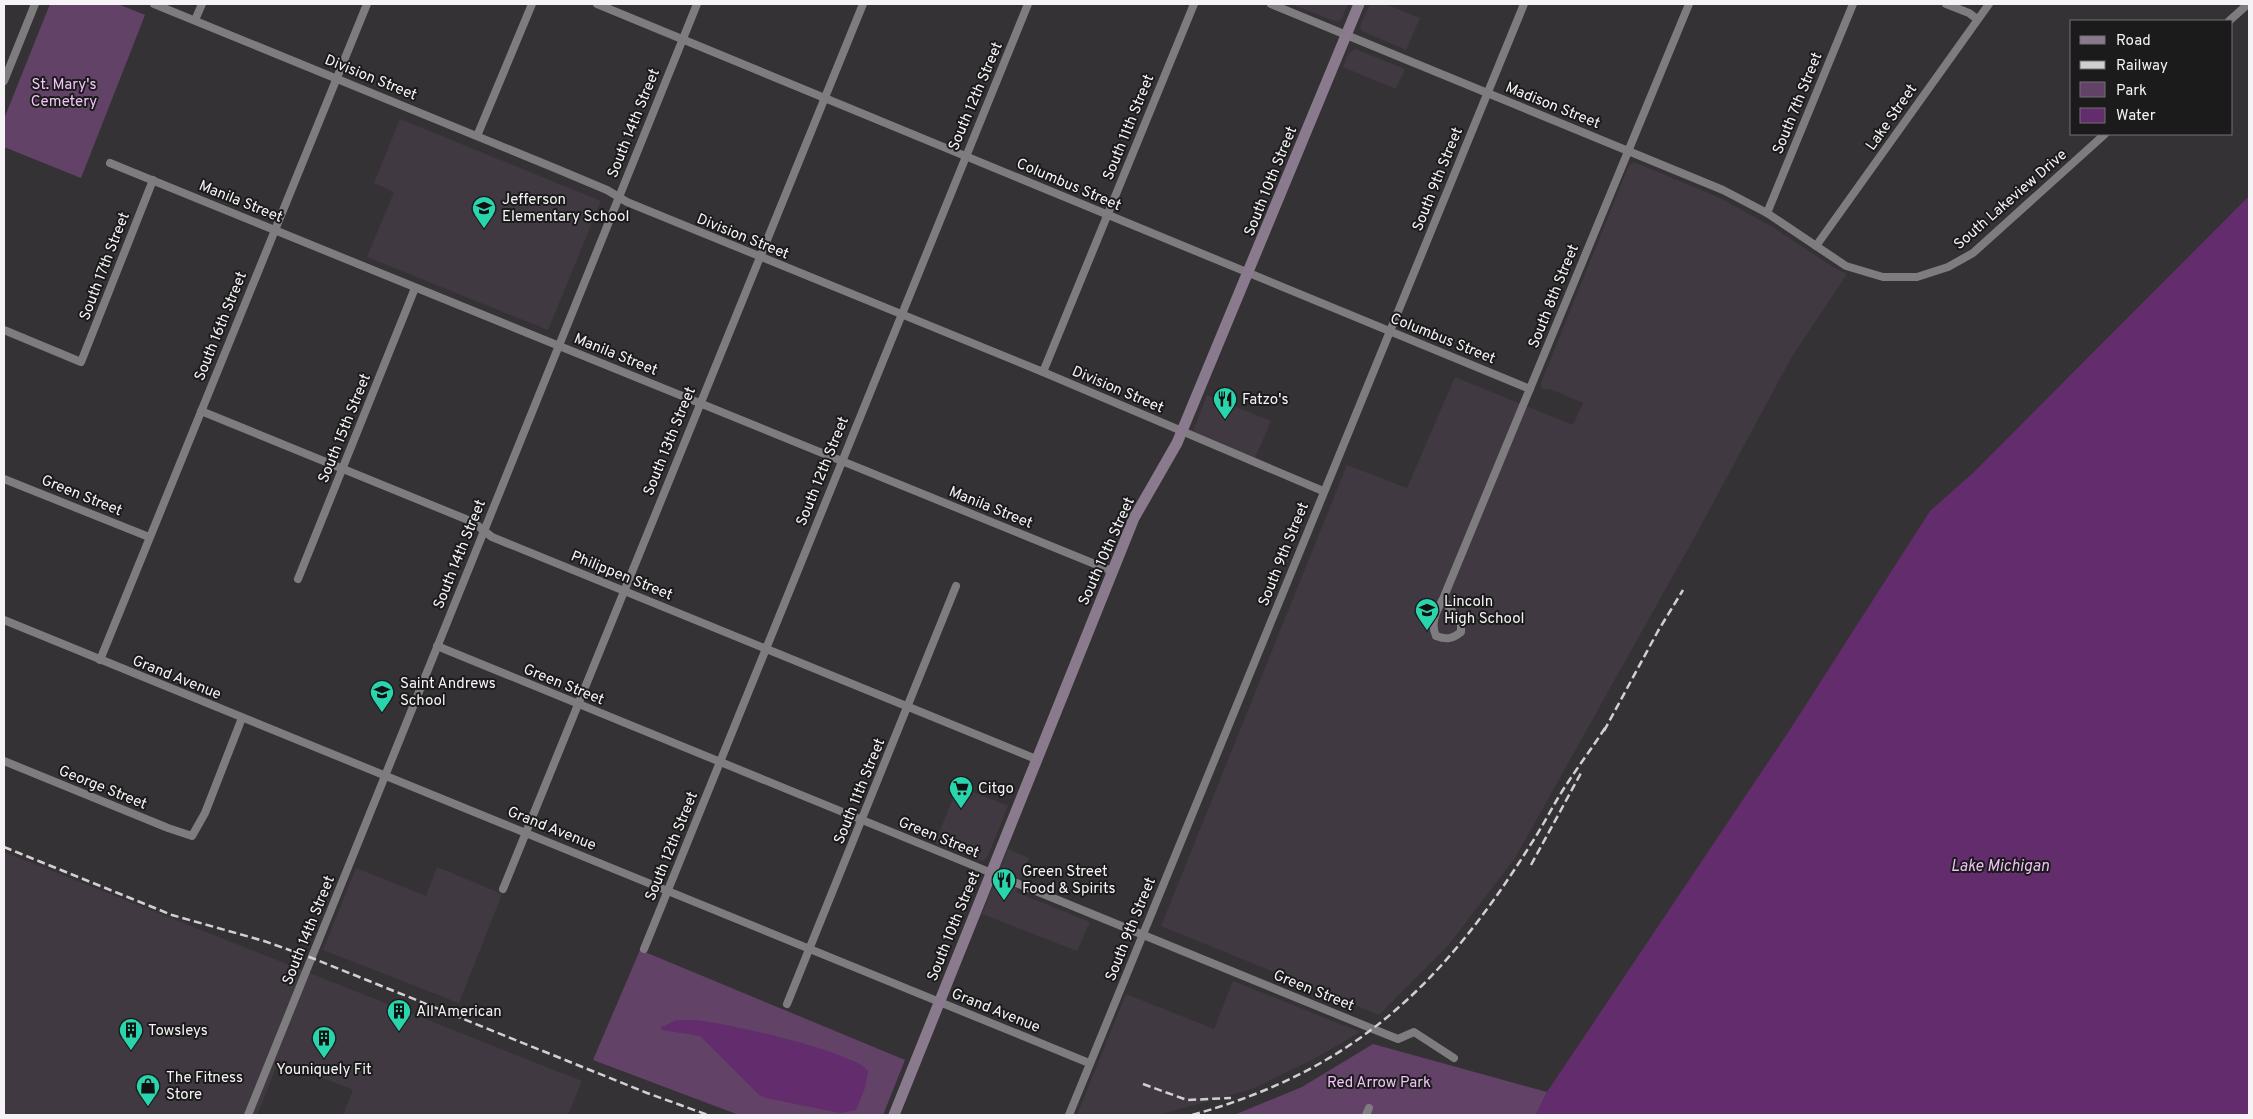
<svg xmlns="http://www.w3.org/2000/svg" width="2253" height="1119" viewBox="0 0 2253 1119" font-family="Overpass,sans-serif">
  <rect width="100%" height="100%" fill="#353235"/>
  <g fill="#403941">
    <path d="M 1291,4 L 1348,4 L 1342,18 L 1339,21 L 1334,21 Z"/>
    <path d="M 1370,4 L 1385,4 L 1420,18 L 1406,50 L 1362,31 L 1360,26 Z"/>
    <path d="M 1355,49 L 1405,69 L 1396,89 L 1343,67 L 1348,54 Z"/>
    <path d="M 400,119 L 601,201 L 548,330 L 367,257 L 394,192 L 374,183 Z"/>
    <path d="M 1634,162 L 1720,198 L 1774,228 L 1833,267 L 1847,274 L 1791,358 L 1698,531 L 1515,858 L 1447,947 L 1379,1015 L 1161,926 L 1347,465 L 1407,488 L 1455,377 L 1573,425 L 1583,403 L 1550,389 L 1544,390 L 1541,387 L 1541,383 L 1629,165 Z"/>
    <path d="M 1207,395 L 1271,421 L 1255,458 L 1193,431 Z"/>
    <path d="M 958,786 L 1008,806 L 988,856 L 983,861 L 935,843 Z"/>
    <path d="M 1008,849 L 1029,858 L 1016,892 L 1090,922 L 1077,951 L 982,914 Z"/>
    <path d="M 4,852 L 582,1081 L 568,1115 L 343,1115 L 353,1090 L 279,1060 L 257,1115 L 4,1115 Z"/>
    <path d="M 437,867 L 502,894 L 459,1003 L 323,950 L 356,868 L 426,896 Z"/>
    <path d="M 1233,981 L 1360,1032 L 1312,1060 L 1252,1089 L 1158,1115 L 1077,1115 L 1126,994 L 1214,1029 Z"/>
  </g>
  <g fill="#624267">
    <path d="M 50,4 L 118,4 L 145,15 L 81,178 L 4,147 L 4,119 Z"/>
    <path d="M 640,950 L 905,1060 L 883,1115 L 739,1115 L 593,1060 Z"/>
    <path d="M 1373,1044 L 1547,1092 L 1536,1115 L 1234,1115 L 1302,1087 Z"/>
  </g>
  <g fill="#632c6c">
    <path d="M 2249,196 L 2249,1115 L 1536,1115 L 1547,1092 L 1789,731 L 1930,511 L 1974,472 Z"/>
    <path d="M 676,1020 C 682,1020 689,1020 695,1020 C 723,1022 855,1052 868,1071 L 865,1088 L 856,1110 L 840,1113 L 766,1098 L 759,1095 L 700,1036 L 662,1030 L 660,1028 Z"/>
  </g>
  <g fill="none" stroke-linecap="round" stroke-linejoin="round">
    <g stroke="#7f7c80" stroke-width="8">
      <path d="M 154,4 L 557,169 L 607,190 L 627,202 L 1043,372 L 1323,491"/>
      <path d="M 597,4 L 1530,389"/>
      <path d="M 1271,4 L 1723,190 L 1767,213 L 1846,266 L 1883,277 L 1917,277 L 1948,267 L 1973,253 L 2105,134"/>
      <path d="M 1946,4 L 1969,13 L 1977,19"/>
      <path d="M 195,20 L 202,4"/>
      <path d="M 2229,21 L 2248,4"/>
      <path d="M 4,81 L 35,4"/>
      <path d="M 477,136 L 532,4"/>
      <path d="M 110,163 L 1112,571"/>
      <path d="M 1767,213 L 1853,4"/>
      <path d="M 1816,246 L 1989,4"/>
      <path d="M 4,330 L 81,362 L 153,180"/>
      <path d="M 1043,372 L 1194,4"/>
      <path d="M 201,411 L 473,522 L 492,537 L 1036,759"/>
      <path d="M 4,479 L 149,537"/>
      <path d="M 298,579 L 415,288"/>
      <path d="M 1443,599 L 1461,623 L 1461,632 C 1452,639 1447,640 1436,636 C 1430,623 1436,612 1443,599 L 1689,4"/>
      <path d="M 4,620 L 1089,1063"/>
      <path d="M 437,646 L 1373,1029 L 1398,1039 L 1414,1032 L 1454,1058"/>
      <path d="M 100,660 L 367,4"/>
      <path d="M 4,761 L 168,828 L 192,836 L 205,813 L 242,718"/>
      <path d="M 503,889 L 863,4"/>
      <path d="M 644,949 L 1028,4"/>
      <path d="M 787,1004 L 956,586"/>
      <path d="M 248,1115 L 697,4"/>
      <path d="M 1069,1115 L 1524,4"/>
      <path d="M 1366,1115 L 1369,1108"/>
    </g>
    <path stroke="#8a7a8d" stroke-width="11" d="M 894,1115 L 1134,518 L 1177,443 L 1359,4"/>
    <g stroke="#d2cfd2" stroke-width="2.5" stroke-dasharray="8 4" stroke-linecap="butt">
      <path d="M 1604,731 L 1658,631 L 1683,590"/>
      <path d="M 4,847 L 172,915 L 264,941 L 312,958 L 647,1093 L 708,1115"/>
      <path d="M 1531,865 L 1581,773"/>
      <path d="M 1143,1084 L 1187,1100 L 1231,1098"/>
      <path d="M 1192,1115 C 1355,1070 1443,984 1531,844 C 1541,829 1549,813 1558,798 C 1573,773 1591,750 1607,725"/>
    </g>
  </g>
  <defs>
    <g id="school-pin" transform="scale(1.25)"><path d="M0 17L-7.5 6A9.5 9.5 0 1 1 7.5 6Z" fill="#29d5ad" stroke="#1c1b1c"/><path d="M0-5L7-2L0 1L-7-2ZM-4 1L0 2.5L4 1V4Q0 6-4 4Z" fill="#111"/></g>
    <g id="restaurant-pin" transform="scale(1.25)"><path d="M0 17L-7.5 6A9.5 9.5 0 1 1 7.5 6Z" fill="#29d5ad" stroke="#1c1b1c"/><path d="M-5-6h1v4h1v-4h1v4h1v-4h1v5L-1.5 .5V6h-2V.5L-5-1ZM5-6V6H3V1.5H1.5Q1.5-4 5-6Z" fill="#111"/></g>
    <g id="supermarket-pin" transform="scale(1.25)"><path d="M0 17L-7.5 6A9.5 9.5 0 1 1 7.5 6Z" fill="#29d5ad" stroke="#1c1b1c"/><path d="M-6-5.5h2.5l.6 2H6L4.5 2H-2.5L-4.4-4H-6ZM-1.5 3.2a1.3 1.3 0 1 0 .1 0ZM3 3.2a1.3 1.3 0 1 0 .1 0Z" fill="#111"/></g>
    <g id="building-pin" transform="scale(1.25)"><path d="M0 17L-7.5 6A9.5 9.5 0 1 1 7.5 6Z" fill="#29d5ad" stroke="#1c1b1c"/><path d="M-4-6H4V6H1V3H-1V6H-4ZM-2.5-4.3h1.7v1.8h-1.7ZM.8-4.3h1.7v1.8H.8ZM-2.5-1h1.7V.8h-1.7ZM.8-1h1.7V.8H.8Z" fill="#111"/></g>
    <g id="shop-pin" transform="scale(1.25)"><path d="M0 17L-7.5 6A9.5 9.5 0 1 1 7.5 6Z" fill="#29d5ad" stroke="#1c1b1c"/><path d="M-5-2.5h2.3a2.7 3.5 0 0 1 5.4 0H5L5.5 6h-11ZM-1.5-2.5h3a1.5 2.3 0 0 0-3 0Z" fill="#111"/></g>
  </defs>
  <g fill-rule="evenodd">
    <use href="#school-pin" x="484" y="208"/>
    <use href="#restaurant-pin" x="1225" y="399"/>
    <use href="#school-pin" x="1427" y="610"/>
    <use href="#school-pin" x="382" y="692"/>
    <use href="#supermarket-pin" x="961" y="788"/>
    <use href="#restaurant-pin" x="1004" y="880"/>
    <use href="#building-pin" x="399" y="1011"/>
    <use href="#building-pin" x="131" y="1030"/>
    <use href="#building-pin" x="324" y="1038"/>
    <use href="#shop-pin" x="148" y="1086"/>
  </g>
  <g text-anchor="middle" stroke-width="4" stroke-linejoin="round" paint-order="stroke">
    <g font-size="15" fill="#f5f3f5" stroke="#1c1b1c">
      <text transform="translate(371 77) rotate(22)" y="5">Division Street</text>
      <text transform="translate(975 96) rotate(-67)" y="5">South 12th Street</text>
      <text transform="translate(1797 103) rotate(-68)" y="5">South 7th Street</text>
      <text transform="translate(1553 105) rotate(22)" y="5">Madison Street</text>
      <text transform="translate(1891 117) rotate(-55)" y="5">Lake Street</text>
      <text transform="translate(633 123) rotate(-68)" y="5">South 14th Street</text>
      <text transform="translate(1128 127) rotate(-68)" y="5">South 11th Street</text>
      <text transform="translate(1437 179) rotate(-68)" y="5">South 9th Street</text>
      <text transform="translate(1270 181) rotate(-68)" y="5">South 10th Street</text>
      <text transform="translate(1069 184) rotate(23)" y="5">Columbus Street</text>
      <text transform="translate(2010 199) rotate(-41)" y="5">South Lakeview Drive</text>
      <text transform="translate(241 201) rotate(22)" y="5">Manila Street</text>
      <text transform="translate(743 236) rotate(22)" y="5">Division Street</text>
      <text transform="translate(104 266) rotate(-69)" y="5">South 17th Street</text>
      <text transform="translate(1553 296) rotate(-68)" y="5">South 8th Street</text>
      <text transform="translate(220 326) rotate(-68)" y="5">South 16th Street</text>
      <text transform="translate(1443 338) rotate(22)" y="5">Columbus Street</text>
      <text transform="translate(616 354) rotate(22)" y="5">Manila Street</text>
      <text transform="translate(1118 389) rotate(23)" y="5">Division Street</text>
      <text transform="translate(344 428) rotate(-68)" y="5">South 15th Street</text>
      <text transform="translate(669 441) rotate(-68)" y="5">South 13th Street</text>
      <text transform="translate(822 471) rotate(-68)" y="5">South 12th Street</text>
      <text transform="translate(82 495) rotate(22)" y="5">Green Street</text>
      <text transform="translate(991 507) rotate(22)" y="5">Manila Street</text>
      <text transform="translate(1106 551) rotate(-66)" y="5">South 10th Street</text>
      <text transform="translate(459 554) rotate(-68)" y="5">South 14th Street</text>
      <text transform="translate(1283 554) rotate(-68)" y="5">South 9th Street</text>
      <text transform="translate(622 575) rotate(22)" y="5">Philippen Street</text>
      <text transform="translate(177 677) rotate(22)" y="5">Grand Avenue</text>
      <text transform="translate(564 684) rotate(22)" y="5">Green Street</text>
      <text transform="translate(103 787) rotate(22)" y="5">George Street</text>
      <text transform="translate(859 791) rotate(-68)" y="5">South 11th Street</text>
      <text transform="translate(552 828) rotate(22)" y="5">Grand Avenue</text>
      <text transform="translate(939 837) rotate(22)" y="5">Green Street</text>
      <text transform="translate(671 846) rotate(-68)" y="5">South 12th Street</text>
      <text transform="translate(953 926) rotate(-68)" y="5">South 10th Street</text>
      <text transform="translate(1130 929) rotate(-68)" y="5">South 9th Street</text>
      <text transform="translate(308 930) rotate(-68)" y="5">South 14th Street</text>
      <text transform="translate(1314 990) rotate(22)" y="5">Green Street</text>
      <text transform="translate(996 1010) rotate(22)" y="5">Grand Avenue</text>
    </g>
    <g font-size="15" fill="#f2c3f9" stroke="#1c1b1c">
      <text x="64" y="89">St. Mary's<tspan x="64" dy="17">Cemetery</tspan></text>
      <text x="1379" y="1087">Red Arrow Park</text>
    </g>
    <g font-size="15" fill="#f5f3f5" stroke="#1c1b1c" text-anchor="start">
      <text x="502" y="204">Jefferson<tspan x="502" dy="17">Elementary School</tspan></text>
      <text x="1242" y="404">Fatzo's</text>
      <text x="1444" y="606">Lincoln<tspan x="1444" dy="17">High School</tspan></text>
      <text x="400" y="688">Saint Andrews<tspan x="400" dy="17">School</tspan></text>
      <text x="978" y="793">Citgo</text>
      <text x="1022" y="876">Green Street<tspan x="1022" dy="17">Food &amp; Spirits</tspan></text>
      <text x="416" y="1016">All American</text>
      <text x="148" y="1035">Towsleys</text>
      <text x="324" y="1074" text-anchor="middle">Youniquely Fit</text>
      <text x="166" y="1082">The Fitness<tspan x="166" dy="17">Store</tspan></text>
    </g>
    <g font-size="16" font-style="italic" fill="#edbef4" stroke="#1c1b1c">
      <text x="2000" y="871">Lake Michigan</text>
    </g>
  </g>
  <rect width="2253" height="1119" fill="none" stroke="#f5f3f5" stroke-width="10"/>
  <rect x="2070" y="20" width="162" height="115" fill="#1c1b1c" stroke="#737173"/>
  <rect x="2080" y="36" width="25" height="8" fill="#8a7a8d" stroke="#737173"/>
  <text x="2116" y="45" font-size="15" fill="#f5f3f5">Road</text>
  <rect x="2080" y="61" width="25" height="8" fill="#d2cfd2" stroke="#737173"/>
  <text x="2116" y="70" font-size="15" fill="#f5f3f5">Railway</text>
  <rect x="2080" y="82" width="25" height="15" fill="#624267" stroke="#737173"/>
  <text x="2116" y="95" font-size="15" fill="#f5f3f5">Park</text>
  <rect x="2080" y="108" width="25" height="15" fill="#632c6c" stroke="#737173"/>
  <text x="2116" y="120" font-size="15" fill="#f5f3f5">Water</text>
</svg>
